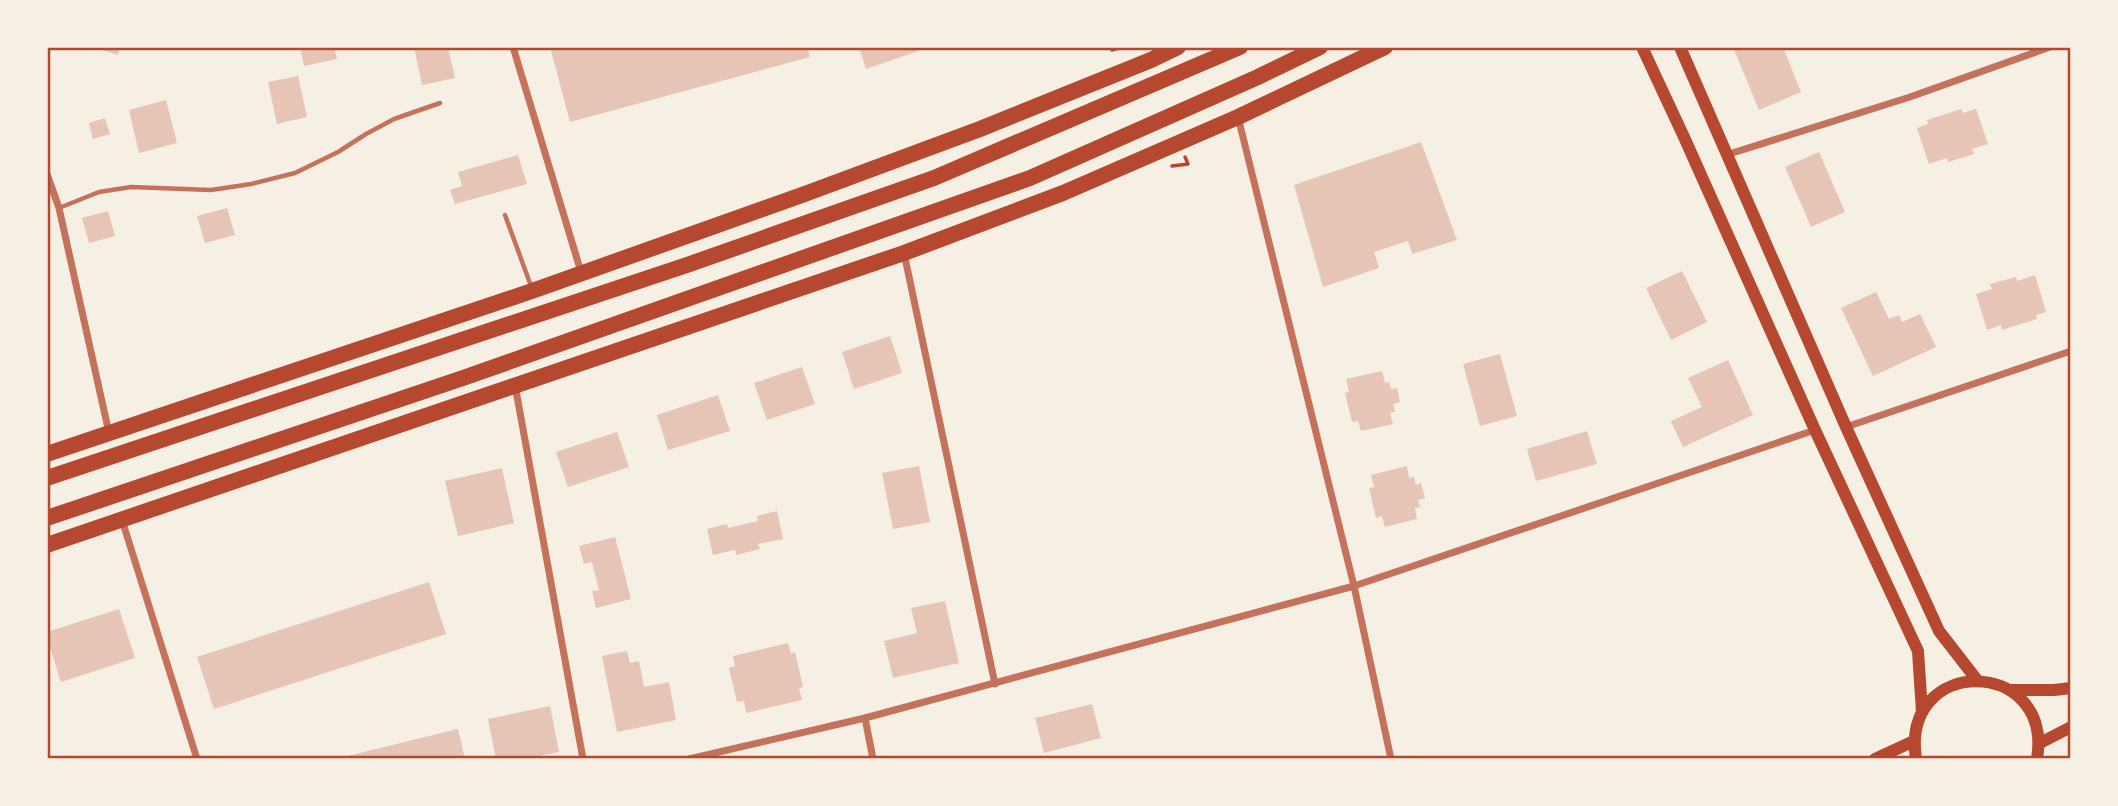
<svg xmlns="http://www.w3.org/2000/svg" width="2118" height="806" viewBox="0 0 2118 806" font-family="Barlow,sans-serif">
  <rect width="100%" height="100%" fill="#f6efe4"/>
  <g fill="#e6c5b7">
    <path d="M 94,47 L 120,47 L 118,55 Z"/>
    <path d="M 300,47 L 334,47 L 337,59 L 304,66 Z"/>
    <path d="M 414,47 L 448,47 L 455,78 L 422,85 Z"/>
    <path d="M 550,47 L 807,47 L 810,57 L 570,122 Z"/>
    <path d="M 859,47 L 917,47 L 918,51 L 866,69 Z"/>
    <path d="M 1733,47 L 1783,47 L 1801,92 L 1759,110 Z"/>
    <path d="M 298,76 L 307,117 L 277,124 L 268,82 Z"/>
    <path d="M 166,100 L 177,143 L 139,153 L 129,110 Z"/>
    <path d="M 1961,109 L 1963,113 L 1976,109 L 1988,144 L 1972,149 L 1974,154 L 1948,162 L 1947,158 L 1929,164 L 1917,128 L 1928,124 L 1927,120 Z"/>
    <path d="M 105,118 L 110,134 L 93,139 L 89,123 Z"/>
    <path d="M 1421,142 L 1457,240 L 1412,254 L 1408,241 L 1374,252 L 1379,268 L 1323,287 L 1294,185 Z"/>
    <path d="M 1819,152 L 1845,212 L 1811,227 L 1785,167 Z"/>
    <path d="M 518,155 L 527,184 L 455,204 L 450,190 L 462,186 L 458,172 Z"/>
    <path d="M 227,208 L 235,235 L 205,243 L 197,216 Z"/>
    <path d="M 108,211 L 115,236 L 89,243 L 82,218 Z"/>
    <path d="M 1682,271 L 1707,322 L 1671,340 L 1646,288 Z"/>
    <path d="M 2035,275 L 2046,312 L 2036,315 L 2037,319 L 2002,330 L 2001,325 L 1987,330 L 1976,294 L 1992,289 L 1990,284 L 2016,277 L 2017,281 Z"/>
    <path d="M 1876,292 L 1889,319 L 1899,315 L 1902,322 L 1920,314 L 1936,347 L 1873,376 L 1841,308 Z"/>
    <path d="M 890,336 L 902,373 L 854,389 L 842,352 Z"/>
    <path d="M 1500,354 L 1517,416 L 1480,426 L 1463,364 Z"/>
    <path d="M 1728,360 L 1753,415 L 1683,447 L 1671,421 L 1702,407 L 1688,378 Z"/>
    <path d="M 802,367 L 815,404 L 767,420 L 754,383 Z"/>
    <path d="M 1382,371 L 1385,383 L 1389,382 L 1391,389 L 1397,388 L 1400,402 L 1393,404 L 1395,412 L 1390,413 L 1393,424 L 1361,431 L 1358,421 L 1352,422 L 1345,393 L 1349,392 L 1346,379 Z"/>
    <path d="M 718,395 L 730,431 L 668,450 L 657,415 Z"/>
    <path d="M 1587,431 L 1597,464 L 1536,481 L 1527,449 Z"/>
    <path d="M 617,432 L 629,467 L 568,487 L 556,452 Z"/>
    <path d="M 919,466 L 930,522 L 893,529 L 882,473 Z"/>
    <path d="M 1407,466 L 1409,478 L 1414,477 L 1416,485 L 1421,483 L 1425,498 L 1418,500 L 1420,507 L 1415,508 L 1417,519 L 1385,527 L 1382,516 L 1376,518 L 1369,488 L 1374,487 L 1371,475 Z"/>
    <path d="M 502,468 L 514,523 L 458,536 L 445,481 Z"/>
    <path d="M 777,511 L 783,539 L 758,544 L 760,549 L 736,555 L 735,550 L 713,555 L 707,529 L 727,524 L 728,528 L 758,521 L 757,516 Z"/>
    <path d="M 615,537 L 631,599 L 596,608 L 592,591 L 599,590 L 592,562 L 584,564 L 579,546 Z"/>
    <path d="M 429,582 L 446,634 L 214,709 L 197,657 Z"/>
    <path d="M 945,601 L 959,663 L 893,678 L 884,641 L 917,633 L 911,608 Z"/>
    <path d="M 119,609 L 135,658 L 61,682 L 47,638 L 47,632 Z"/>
    <path d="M 788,643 L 791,654 L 795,652 L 803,687 L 799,688 L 802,700 L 746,713 L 744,701 L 737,702 L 729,668 L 735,666 L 733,656 Z"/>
    <path d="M 627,651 L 630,663 L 639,661 L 644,687 L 669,682 L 676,720 L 617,732 L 602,656 Z"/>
    <path d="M 1092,704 L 1101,738 L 1044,753 L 1035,718 Z"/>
    <path d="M 550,706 L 559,752 L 525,759 L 496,759 L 488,719 Z"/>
    <path d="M 458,729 L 465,759 L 340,759 L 339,758 Z"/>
  </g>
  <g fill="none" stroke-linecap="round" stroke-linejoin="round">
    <g stroke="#b5482f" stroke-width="3.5">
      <path d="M 1112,47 L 1112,50 L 1121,47"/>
      <path d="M 1172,166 L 1188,164 L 1185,157"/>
    </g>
    <g stroke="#c5725c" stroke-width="4.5">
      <path d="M 59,208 L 99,192 L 131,187 L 211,190 L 251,184 L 295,173 L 338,152 L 366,134 L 394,119 L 440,103"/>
      <path d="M 505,215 L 531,286"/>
    </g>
    <g stroke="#c5725c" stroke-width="7">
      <path d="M 513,47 L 581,272"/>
      <path d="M 1238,117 L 1354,586 L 1391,759"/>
      <path d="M 1726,155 L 1910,97 L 2050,47"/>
      <path d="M 47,174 L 59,208 L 109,433"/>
      <path d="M 904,253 L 995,684"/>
      <path d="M 515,385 L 583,759"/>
      <path d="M 1846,427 L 2071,351"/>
      <path d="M 122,520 L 197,759"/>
      <path d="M 865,718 L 873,759"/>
      <path d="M 689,759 L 865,718 L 1354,586 L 1815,430"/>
    </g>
    <g stroke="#b5482f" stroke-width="12">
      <path d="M 1642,47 L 1684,137 L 1815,430 L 1918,651 L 1922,712"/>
      <path d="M 1680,47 L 1846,427 L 1939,631 L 1977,680"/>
      <path d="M 2012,690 L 2054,690 L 2071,688"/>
      <path d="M 2040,743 L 2071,727"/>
      <path d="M 1875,759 L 1914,741"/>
      <path d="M 1916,759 C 1900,654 2054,657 2037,759"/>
    </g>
    <g stroke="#b5482f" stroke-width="16">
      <path d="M 47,454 L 532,291 L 802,195 L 980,129 L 1151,60 L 1178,47"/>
      <path d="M 47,478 L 687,265 L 934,178 L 1240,47"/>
      <path d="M 47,518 L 463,378 L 1030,178 L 1258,77 L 1320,47"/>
      <path d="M 47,545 L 904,253 L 1063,193 L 1238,117 L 1385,47"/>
    </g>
  </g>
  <rect width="2118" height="806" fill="none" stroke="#f6efe4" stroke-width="98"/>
  <rect x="49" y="49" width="2020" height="708" fill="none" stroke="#b5482f" stroke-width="2.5"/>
</svg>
